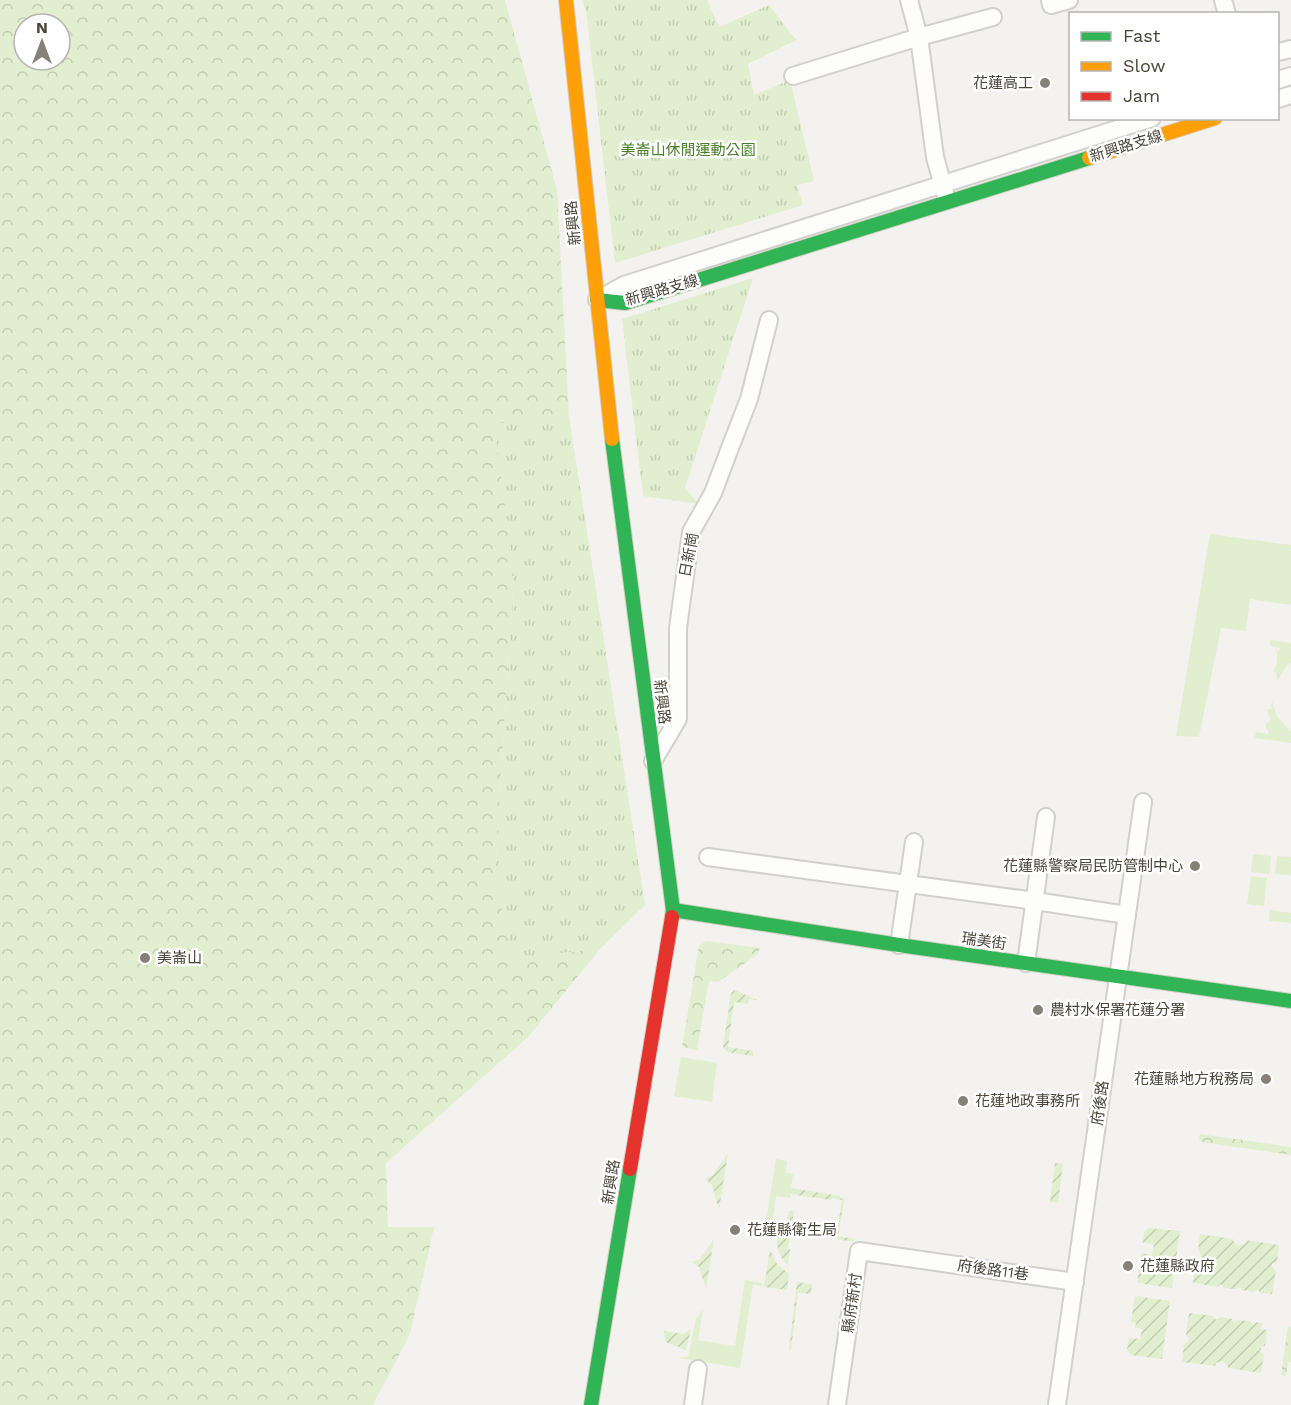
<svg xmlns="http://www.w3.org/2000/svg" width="1291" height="1405" viewBox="0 0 1291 1405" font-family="'Work Sans','Noto Sans TC',sans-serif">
  <defs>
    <pattern id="forest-crowns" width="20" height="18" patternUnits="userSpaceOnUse" patternTransform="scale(1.5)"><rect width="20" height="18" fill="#e1eecf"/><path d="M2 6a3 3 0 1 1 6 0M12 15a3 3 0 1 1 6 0" fill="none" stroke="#c3cdb2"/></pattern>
    <pattern id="park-tufts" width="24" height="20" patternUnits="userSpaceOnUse" patternTransform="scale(1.5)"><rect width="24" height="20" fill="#e1eecf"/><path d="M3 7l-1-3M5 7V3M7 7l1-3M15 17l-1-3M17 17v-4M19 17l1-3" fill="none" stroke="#c3cdb2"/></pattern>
    <pattern id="garden-furrows" width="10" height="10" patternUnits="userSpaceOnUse" patternTransform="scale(1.5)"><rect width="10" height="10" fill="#e1eecf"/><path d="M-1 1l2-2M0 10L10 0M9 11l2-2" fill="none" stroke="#c3cdb2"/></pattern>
  </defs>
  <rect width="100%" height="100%" fill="#f4f2ee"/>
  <g fill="#e1eecf">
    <path d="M 1210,534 L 1291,545 L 1291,605 L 1250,599 L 1246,631 L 1221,628 L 1199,737 L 1176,736 Z"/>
    <path d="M 1270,640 L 1291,643 L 1291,663 L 1285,668 L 1277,682 L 1276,672 L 1274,672 L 1275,666 L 1277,666 L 1277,651 L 1279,652 L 1280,648 L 1270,646 Z"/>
    <path d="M 1272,701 L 1277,716 L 1291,732 L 1291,743 L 1255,738 L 1256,732 L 1268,734 L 1268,729 L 1266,729 L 1266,723 L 1269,723 L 1270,716 L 1268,715 L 1268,709 L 1271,709 Z"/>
    <path d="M 1253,854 L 1271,856 L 1269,874 L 1251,872 Z"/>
    <path d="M 1277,856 L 1291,857 L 1291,875 L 1275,874 Z"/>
    <path d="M 1251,876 L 1267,878 L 1264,906 L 1247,904 Z"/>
    <path d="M 1270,910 L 1291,913 L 1291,923 L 1269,921 Z"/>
    <path d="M 681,1057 L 717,1063 L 712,1102 L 674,1096 Z"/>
    <path d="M 776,1159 L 787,1161 L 786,1173 L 793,1174 L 791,1188 L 797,1189 L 797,1195 L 791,1194 L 791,1198 L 776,1196 L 772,1223 L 766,1222 Z"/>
    <path d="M 745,1280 L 762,1283 L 762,1286 L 753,1285 L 740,1368 L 680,1358 L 680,1357 L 688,1357 L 696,1319 L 703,1309 L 698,1340 L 735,1346 Z"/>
  </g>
  <g fill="url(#forest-crowns)" fill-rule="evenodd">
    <path d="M 0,0 L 505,0 L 557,190 L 569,416 L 494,424 L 514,572 L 495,874 L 513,958 L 600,949 L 528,1037 L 386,1163 L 388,1227 L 434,1227 L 410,1334 L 373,1405 L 0,1405 ZM 24,24 L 60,24 L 60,60 L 24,60 Z"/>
    <path d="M 706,941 L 760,948 L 758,954 L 718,982 L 709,981 L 697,1050 L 682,1047 L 699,946 Z"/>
    <path d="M 1200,1134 L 1291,1147 L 1291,1155 L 1202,1142 L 1199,1140 Z"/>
    <path d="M 1288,1326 L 1291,1327 L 1291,1362 L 1288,1362 L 1286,1376 L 1281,1375 Z"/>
  </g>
  <g fill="url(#park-tufts)">
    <path d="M 583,0 L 707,0 L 719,27 L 769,5 L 796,40 L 748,64 L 754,95 L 790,80 L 814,181 L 797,185 L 803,205 L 615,263 L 587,18 Z"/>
    <path d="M 753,278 L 685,488 L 699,504 L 643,496 L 622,319 Z"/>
    <path d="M 569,416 L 645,905 L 600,949 L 513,958 L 495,874 L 514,572 L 494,424 Z"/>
  </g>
  <g fill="url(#garden-furrows)">
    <path d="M 735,990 L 757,1000 L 749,999 L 748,1004 L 734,1002 L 728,1047 L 753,1051 L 753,1056 L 727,1052 L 723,1047 L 731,993 Z"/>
    <path d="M 728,1153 L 719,1210 L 712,1185 L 705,1179 L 713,1175 Z"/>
    <path d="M 1055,1163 L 1063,1164 L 1058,1203 L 1050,1202 Z"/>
    <path d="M 797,1189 L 840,1196 L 840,1198 L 846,1199 L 844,1201 L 838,1236 L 854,1239 L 854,1242 L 836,1239 L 842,1200 L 832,1198 L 831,1200 L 797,1195 Z"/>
    <path d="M 789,1211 L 794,1211 L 788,1249 L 790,1249 L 788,1265 C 775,1253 776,1241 779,1224 L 786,1225 Z"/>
    <path d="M 1149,1228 L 1180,1231 L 1172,1288 L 1137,1283 L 1141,1253 L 1152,1255 L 1154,1244 L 1143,1243 L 1144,1232 Z"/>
    <path d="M 1200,1234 L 1233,1239 L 1234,1242 L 1239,1246 L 1245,1244 L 1246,1240 L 1279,1245 L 1277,1262 L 1272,1264 L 1272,1267 L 1276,1271 L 1272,1294 L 1260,1293 L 1258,1289 L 1254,1292 L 1242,1290 L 1240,1287 L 1236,1289 L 1224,1288 L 1221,1284 L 1217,1287 L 1193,1283 L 1196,1260 L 1201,1257 L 1200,1252 L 1198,1250 Z"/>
    <path d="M 714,1239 L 706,1289 L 699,1267 L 692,1262 L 700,1259 Z"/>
    <path d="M 770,1250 L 777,1264 L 789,1274 L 787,1290 L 764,1287 Z"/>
    <path d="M 797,1282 L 812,1284 L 811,1294 L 798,1293 L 791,1349 L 789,1349 Z"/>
    <path d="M 1135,1296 L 1170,1301 L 1162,1359 L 1131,1355 L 1127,1349 L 1129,1338 L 1140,1339 L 1142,1329 L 1135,1328 L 1136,1323 L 1131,1322 Z"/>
    <path d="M 1189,1313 L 1213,1316 L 1216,1320 L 1220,1317 L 1232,1319 L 1235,1322 L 1238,1320 L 1250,1321 L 1253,1325 L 1256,1322 L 1262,1323 L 1261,1329 L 1267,1330 L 1265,1346 L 1262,1346 L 1260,1351 L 1264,1355 L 1261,1373 L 1228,1368 L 1228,1365 L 1222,1361 L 1216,1363 L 1215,1366 L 1182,1362 L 1184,1344 L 1189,1341 L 1188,1336 L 1186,1335 Z"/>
    <path d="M 691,1329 L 686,1351 C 679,1345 672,1347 665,1341 L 664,1331 L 684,1334 Z"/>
  </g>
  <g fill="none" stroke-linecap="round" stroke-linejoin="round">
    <g stroke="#d2d0cb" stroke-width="20">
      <g id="street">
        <path d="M 909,0 L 919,37 L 935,157 L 945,193"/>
        <path d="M 1050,0 L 1051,5 L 1069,0"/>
        <path d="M 1223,0 L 1227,14"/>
        <path d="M 1278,52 L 1291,49"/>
        <path d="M 793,76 L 919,37 L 993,17"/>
        <path d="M 1278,80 L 1291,76"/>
        <path d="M 1278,99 L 1291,95"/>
        <path d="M 597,300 L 624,285 L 1152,118"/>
        <path d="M 653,761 L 678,719 L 678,628 L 691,532 L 713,493 L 730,448 L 749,399 L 769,320"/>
        <path d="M 708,857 L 1035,901 L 1127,915"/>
        <path d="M 899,945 L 914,842"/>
        <path d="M 1026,963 L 1046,817"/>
        <path d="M 693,1405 L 698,1369"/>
        <path d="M 837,1405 L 859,1251 L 1075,1282"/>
        <path d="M 1057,1405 L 1143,802"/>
      </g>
    </g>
    <g stroke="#d3cfc5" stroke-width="16">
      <g id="fast">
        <path d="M 597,300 L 625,303 L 1089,158"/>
        <path d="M 612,439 L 673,910 L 672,917"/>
        <path d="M 673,910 L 899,945 L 1291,1001"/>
        <path d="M 591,1405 L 630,1169"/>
      </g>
    </g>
    <g stroke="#d3cfc5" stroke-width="16">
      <g id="slow">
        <path d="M 566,0 L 612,439"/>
        <path d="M 1089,158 L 1215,118"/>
      </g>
    </g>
    <g stroke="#d3cfc5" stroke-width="16">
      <path id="jam" d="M 630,1169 L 672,917"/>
    </g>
    <use href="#street" stroke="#fdfdfc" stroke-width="16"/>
    <use href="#fast" stroke="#30b455" stroke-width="14"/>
    <use href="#slow" stroke="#ff9f0a" stroke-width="14"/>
    <use href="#jam" stroke="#e5322d" stroke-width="14"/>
  </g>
  <g fill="#868178" stroke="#fff" stroke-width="2">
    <circle cx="1045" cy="83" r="6"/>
    <circle cx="1195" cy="866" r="6"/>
    <circle cx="145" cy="958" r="6"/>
    <circle cx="1038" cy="1010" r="6"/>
    <circle cx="1266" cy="1079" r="6"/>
    <circle cx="963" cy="1101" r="6"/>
    <circle cx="735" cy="1230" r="6"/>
    <circle cx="1128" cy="1266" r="6"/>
  </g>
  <g text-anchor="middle" stroke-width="5" stroke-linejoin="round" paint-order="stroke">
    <g font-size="15" fill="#4b4439" stroke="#fff" text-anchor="start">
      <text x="1033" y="88" text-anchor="end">花蓮高工</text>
      <text x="1183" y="871" text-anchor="end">花蓮縣警察局民防管制中心</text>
      <text x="157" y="963">美崙山</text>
      <text x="1050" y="1015">農村水保署花蓮分署</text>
      <text x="1254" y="1084" text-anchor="end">花蓮縣地方稅務局</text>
      <text x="975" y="1106">花蓮地政事務所</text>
      <text x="747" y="1235">花蓮縣衛生局</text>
      <text x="1140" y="1271">花蓮縣政府</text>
    </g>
    <g font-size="15" fill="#4b4439" stroke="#fff">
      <text transform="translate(1126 146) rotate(-17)" y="5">新興路支線</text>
      <text transform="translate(573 223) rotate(-96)" y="5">新興路</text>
      <text transform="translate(662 290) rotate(-16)" y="5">新興路支線</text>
      <text transform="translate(689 555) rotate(-79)" y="5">日新崗</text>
      <text transform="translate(662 702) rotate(83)" y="5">新興路</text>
      <text transform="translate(984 941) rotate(8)" y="5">瑞美街</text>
      <text transform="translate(1100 1103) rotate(-82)" y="5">府後路</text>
      <text transform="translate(611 1182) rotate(-81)" y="5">新興路</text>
      <text transform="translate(993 1270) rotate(8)" y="5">府後路11巷</text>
      <text transform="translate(852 1303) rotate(-82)" y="5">縣府新村</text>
    </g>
    <g font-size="15" fill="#4a7f2a" stroke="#fff">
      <text x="688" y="155">美崙山休閒運動公園</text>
    </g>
  </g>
  <rect x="1069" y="12" width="210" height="108" fill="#ffffff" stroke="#b7b4b0" stroke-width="1.5"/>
  <rect x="1081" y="32" width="30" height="9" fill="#30b455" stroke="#b7b4b0" stroke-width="1.5"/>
  <text x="1123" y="42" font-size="18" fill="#4b4439">Fast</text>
  <rect x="1081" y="62" width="30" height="9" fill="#ff9f0a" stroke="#b7b4b0" stroke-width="1.5"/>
  <text x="1123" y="72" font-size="18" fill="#4b4439">Slow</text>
  <rect x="1081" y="92" width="30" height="9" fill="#e5322d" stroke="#b7b4b0" stroke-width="1.5"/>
  <text x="1123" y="102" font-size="18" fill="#4b4439">Jam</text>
  <g transform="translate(42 42)"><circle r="28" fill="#ffffff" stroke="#b7b4b0" stroke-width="1.5"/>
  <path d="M0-4.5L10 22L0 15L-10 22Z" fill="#868178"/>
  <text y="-9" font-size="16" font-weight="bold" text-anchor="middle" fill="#4b4439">N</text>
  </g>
</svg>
